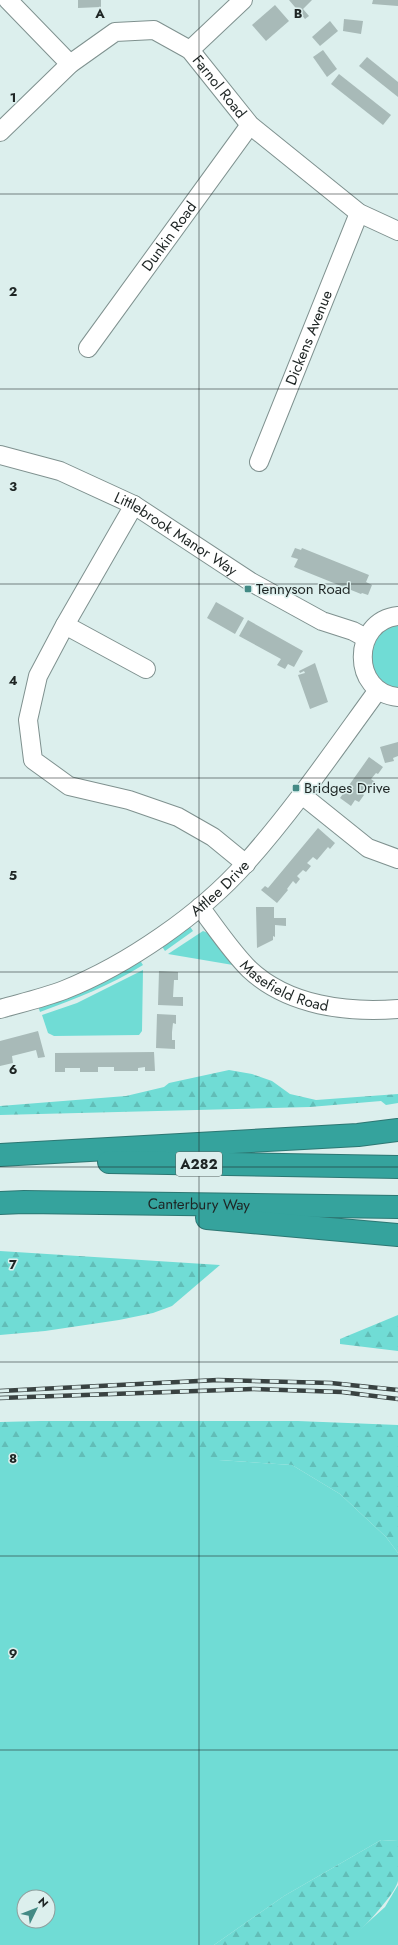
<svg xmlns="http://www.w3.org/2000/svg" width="398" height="1945" viewBox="0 0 398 1945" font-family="Jost,sans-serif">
  <defs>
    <pattern id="forest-firs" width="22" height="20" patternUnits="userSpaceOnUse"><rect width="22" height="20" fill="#70dcd5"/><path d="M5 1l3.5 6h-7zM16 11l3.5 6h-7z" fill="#61bdb7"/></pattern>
  </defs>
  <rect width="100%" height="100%" fill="#dcefed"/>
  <g fill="#70dcd5" fill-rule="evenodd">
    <path d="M 398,621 L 398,691 L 391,690 L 371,673 L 370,641 Z"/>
    <path d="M 189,925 L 193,931 L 165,951 L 161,945 Z"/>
    <path d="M 203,931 L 208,933 L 233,965 L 168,954 Z"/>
    <path d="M 139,959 L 143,965 C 111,985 75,999 40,1012 L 38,1006 Z"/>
    <path d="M 143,970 L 142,1031 L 139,1035 L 54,1036 L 48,1033 L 42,1015 L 77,1003 Z"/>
    <path d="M 0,1460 L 219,1460 L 292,1465 L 340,1494 L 386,1537 L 398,1553 L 398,1841 L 381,1840 L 284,1896 L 214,1945 L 0,1945 ZM 24,1897 L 48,1897 L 48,1921 L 24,1921 Z"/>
    <path d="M 398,1885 L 398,1945 L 343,1945 L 385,1907 Z"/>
  </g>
  <g fill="url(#forest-firs)">
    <path d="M 229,1070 L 252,1074 L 272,1081 L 290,1094 L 316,1100 L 398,1094 L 398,1103 L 386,1105 L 381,1101 L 310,1107 L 0,1115 L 0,1106 L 126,1096 L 164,1087 L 169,1083 Z"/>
    <path d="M 0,1251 L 220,1265 L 172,1306 L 153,1313 L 119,1320 L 45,1331 L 0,1335 Z"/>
    <path d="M 398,1315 L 398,1351 L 340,1344 L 340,1339 Z"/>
    <path d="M 40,1421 L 298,1421 L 398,1425 L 398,1553 L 386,1537 L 340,1494 L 292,1465 L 219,1460 L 0,1460 L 0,1422 Z"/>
    <path d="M 381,1840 L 398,1841 C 398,1854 398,1869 398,1881 C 396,1894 356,1936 345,1945 L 214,1945 L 284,1896 Z"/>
  </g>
  <g fill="#a8bab8">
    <path d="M 78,0 L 101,0 L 101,7 L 78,8 Z"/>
    <path d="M 289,0 L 312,0 L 303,9 L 309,16 L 305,19 Z"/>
    <path d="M 373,0 L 398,0 L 398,6 L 372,4 Z"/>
    <path d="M 275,5 L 289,21 L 266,41 L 252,25 Z"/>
    <path d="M 344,19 L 363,21 L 361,34 L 343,31 Z"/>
    <path d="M 330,21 L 338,31 L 320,46 L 312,37 Z"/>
    <path d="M 323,50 L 337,69 L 327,77 L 313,57 Z"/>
    <path d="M 367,57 L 398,82 L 398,97 L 359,66 Z"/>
    <path d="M 339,74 L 391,115 L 383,125 L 331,84 Z"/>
    <path d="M 295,548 L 301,550 L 302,548 L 369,575 L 366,582 L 372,585 L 368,595 L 362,593 L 361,594 L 294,567 L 298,559 L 291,557 Z"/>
    <path d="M 216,602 L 244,618 L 235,634 L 207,618 Z"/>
    <path d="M 248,620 L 303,651 L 294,667 L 288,664 L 285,669 L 277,665 L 281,659 L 239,636 Z"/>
    <path d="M 315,663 L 328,702 L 310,709 L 298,675 L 305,673 L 304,671 L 300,673 L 299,671 Z"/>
    <path d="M 398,742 L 398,756 L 393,758 L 394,761 L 385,763 L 380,747 Z"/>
    <path d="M 369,757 L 383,767 L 378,774 L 376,773 L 371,779 L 375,782 L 369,789 L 366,786 L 361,793 L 364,795 L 359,802 L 355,800 L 351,806 L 340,798 Z"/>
    <path d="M 318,828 L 335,843 L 330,849 L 328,847 L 317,860 L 313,857 L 307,863 L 311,866 L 306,872 L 303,870 L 297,876 L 300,879 L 296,884 L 293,881 L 287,889 L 288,890 L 277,903 L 261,890 L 265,886 L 268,888 Z"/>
    <path d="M 256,907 L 274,907 L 274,918 L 286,918 L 286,926 L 275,925 L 275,937 L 273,936 L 273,940 L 257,948 Z"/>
    <path d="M 159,971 L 178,972 L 178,980 L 174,980 L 173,997 L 183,997 L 183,1006 L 158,1005 Z"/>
    <path d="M 157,1014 L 176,1015 L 176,1024 L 173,1023 L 172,1032 L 172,1040 L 175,1040 L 175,1049 L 156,1048 Z"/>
    <path d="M 38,1031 L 45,1057 L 38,1058 L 36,1050 L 12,1056 L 13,1063 L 0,1066 L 0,1041 Z"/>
    <path d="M 154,1052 L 155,1071 L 145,1071 L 145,1067 L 138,1068 L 138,1071 L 114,1071 L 114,1067 L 98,1067 L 98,1072 L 80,1072 L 80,1068 L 65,1068 L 65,1072 L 55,1072 L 55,1053 Z"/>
  </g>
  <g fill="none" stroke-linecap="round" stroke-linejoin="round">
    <g stroke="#7f918f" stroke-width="20">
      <g id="minor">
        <path d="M 8,0 L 70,64"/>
        <path d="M 190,50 L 243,0"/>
        <path id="s1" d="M 0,132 L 70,64 L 115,32 L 154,30 L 190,50 L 250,125 L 359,213 L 398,231"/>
        <path id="s2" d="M 88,348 L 250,125"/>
        <path id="s3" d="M 0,455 L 60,471 L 134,505 L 251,582 L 322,621 L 353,631 L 366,638"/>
        <path id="s4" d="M 259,462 L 359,213"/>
        <path d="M 134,505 L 65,625 L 38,676 L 28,720 L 33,760 L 69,786 L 129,800 L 178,817 L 213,837 L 246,864"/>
        <path d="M 398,616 C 351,621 351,693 398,697"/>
        <path d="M 65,625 L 146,669"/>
        <path d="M 302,795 L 368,848 L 398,859"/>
        <path id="s5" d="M 200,907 C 216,928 231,951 249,969 C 288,1006 348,1013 398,1009"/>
        <path id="s6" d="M 0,1009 C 21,1003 43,998 64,990 C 127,965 201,914 246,863 C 294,809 335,749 378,690"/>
      </g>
    </g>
    <g stroke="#2d7773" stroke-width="24">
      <g id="highway">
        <path d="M 0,1155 L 358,1135 L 398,1130"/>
        <path d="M 109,1162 L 398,1167"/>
        <path id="s7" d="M 0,1203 L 24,1202 L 398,1207"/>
        <path d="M 207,1218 L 398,1235"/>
      </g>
    </g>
    <use href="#minor" stroke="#fff" stroke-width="18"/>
    <use href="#highway" stroke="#35a39d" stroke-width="22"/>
    <g stroke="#394241" stroke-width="4.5">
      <g id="rail">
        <path d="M 0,1391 L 218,1380 L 331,1383 L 398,1390"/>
        <path d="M 0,1398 L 253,1389 L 342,1392 L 398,1399"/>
      </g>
    </g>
    <use href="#rail" stroke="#dcefed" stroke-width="3" stroke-dasharray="9" stroke-linecap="butt"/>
  </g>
  <path fill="none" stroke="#1e2524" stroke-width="1" stroke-opacity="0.55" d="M 199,0 L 199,1945M 0,194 L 398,194M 0,389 L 398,389M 0,584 L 398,584M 0,778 L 398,778M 0,972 L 398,972M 0,1167 L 398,1167M 0,1362 L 398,1362M 0,1556 L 398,1556M 0,1750 L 398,1750"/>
  <g fill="#438a85" stroke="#dcefed" stroke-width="1.5">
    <rect x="244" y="585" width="8" height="8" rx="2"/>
    <rect x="292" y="784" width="8" height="8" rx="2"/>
  </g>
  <g text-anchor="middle" stroke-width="3" stroke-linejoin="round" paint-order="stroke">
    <rect fill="#dcefed" stroke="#576260" stroke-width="1" x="176" y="1152" width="46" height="24" rx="3"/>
    <g font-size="14" font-weight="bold" fill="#1e2524">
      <text x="199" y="1169">A282</text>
    </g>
    <g font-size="15" fill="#1e2524" stroke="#dcefed">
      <text dy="5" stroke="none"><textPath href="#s1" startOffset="280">Farnol Road</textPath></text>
      <text dy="5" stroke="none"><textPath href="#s2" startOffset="138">Dunkin Road</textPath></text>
      <text dy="5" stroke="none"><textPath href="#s4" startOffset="134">Dickens Avenue</textPath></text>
      <text dy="5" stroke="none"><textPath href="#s3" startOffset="194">Littlebrook Manor Way</textPath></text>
      <text dy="5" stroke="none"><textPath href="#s6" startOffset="254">Attlee Drive</textPath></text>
      <text dy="5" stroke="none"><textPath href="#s5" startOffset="119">Masefield Road</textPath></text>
      <text dy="5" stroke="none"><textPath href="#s7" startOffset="199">Canterbury Way</textPath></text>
    </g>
    <g font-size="15" fill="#1e2524" stroke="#dcefed" text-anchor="start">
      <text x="256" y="594">Tennyson Road</text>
      <text x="304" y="793">Bridges Drive</text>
    </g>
  </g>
  <g font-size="13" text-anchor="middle" font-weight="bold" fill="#1e2524" stroke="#dcefed" stroke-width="3" stroke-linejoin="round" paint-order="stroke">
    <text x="100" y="18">A</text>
    <text x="298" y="18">B</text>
    <text x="13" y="102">1</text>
    <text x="13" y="296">2</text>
    <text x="13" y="491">3</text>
    <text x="13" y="685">4</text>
    <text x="13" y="880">5</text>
    <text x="13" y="1074">6</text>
    <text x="13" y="1269">7</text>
    <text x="13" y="1463">8</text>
    <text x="13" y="1658">9</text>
  </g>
  <g transform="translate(36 1909) rotate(47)"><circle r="19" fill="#dcefed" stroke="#909e9d"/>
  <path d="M0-3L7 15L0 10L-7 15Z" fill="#438a85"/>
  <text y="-6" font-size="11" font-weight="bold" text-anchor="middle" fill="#1e2524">N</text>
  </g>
</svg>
